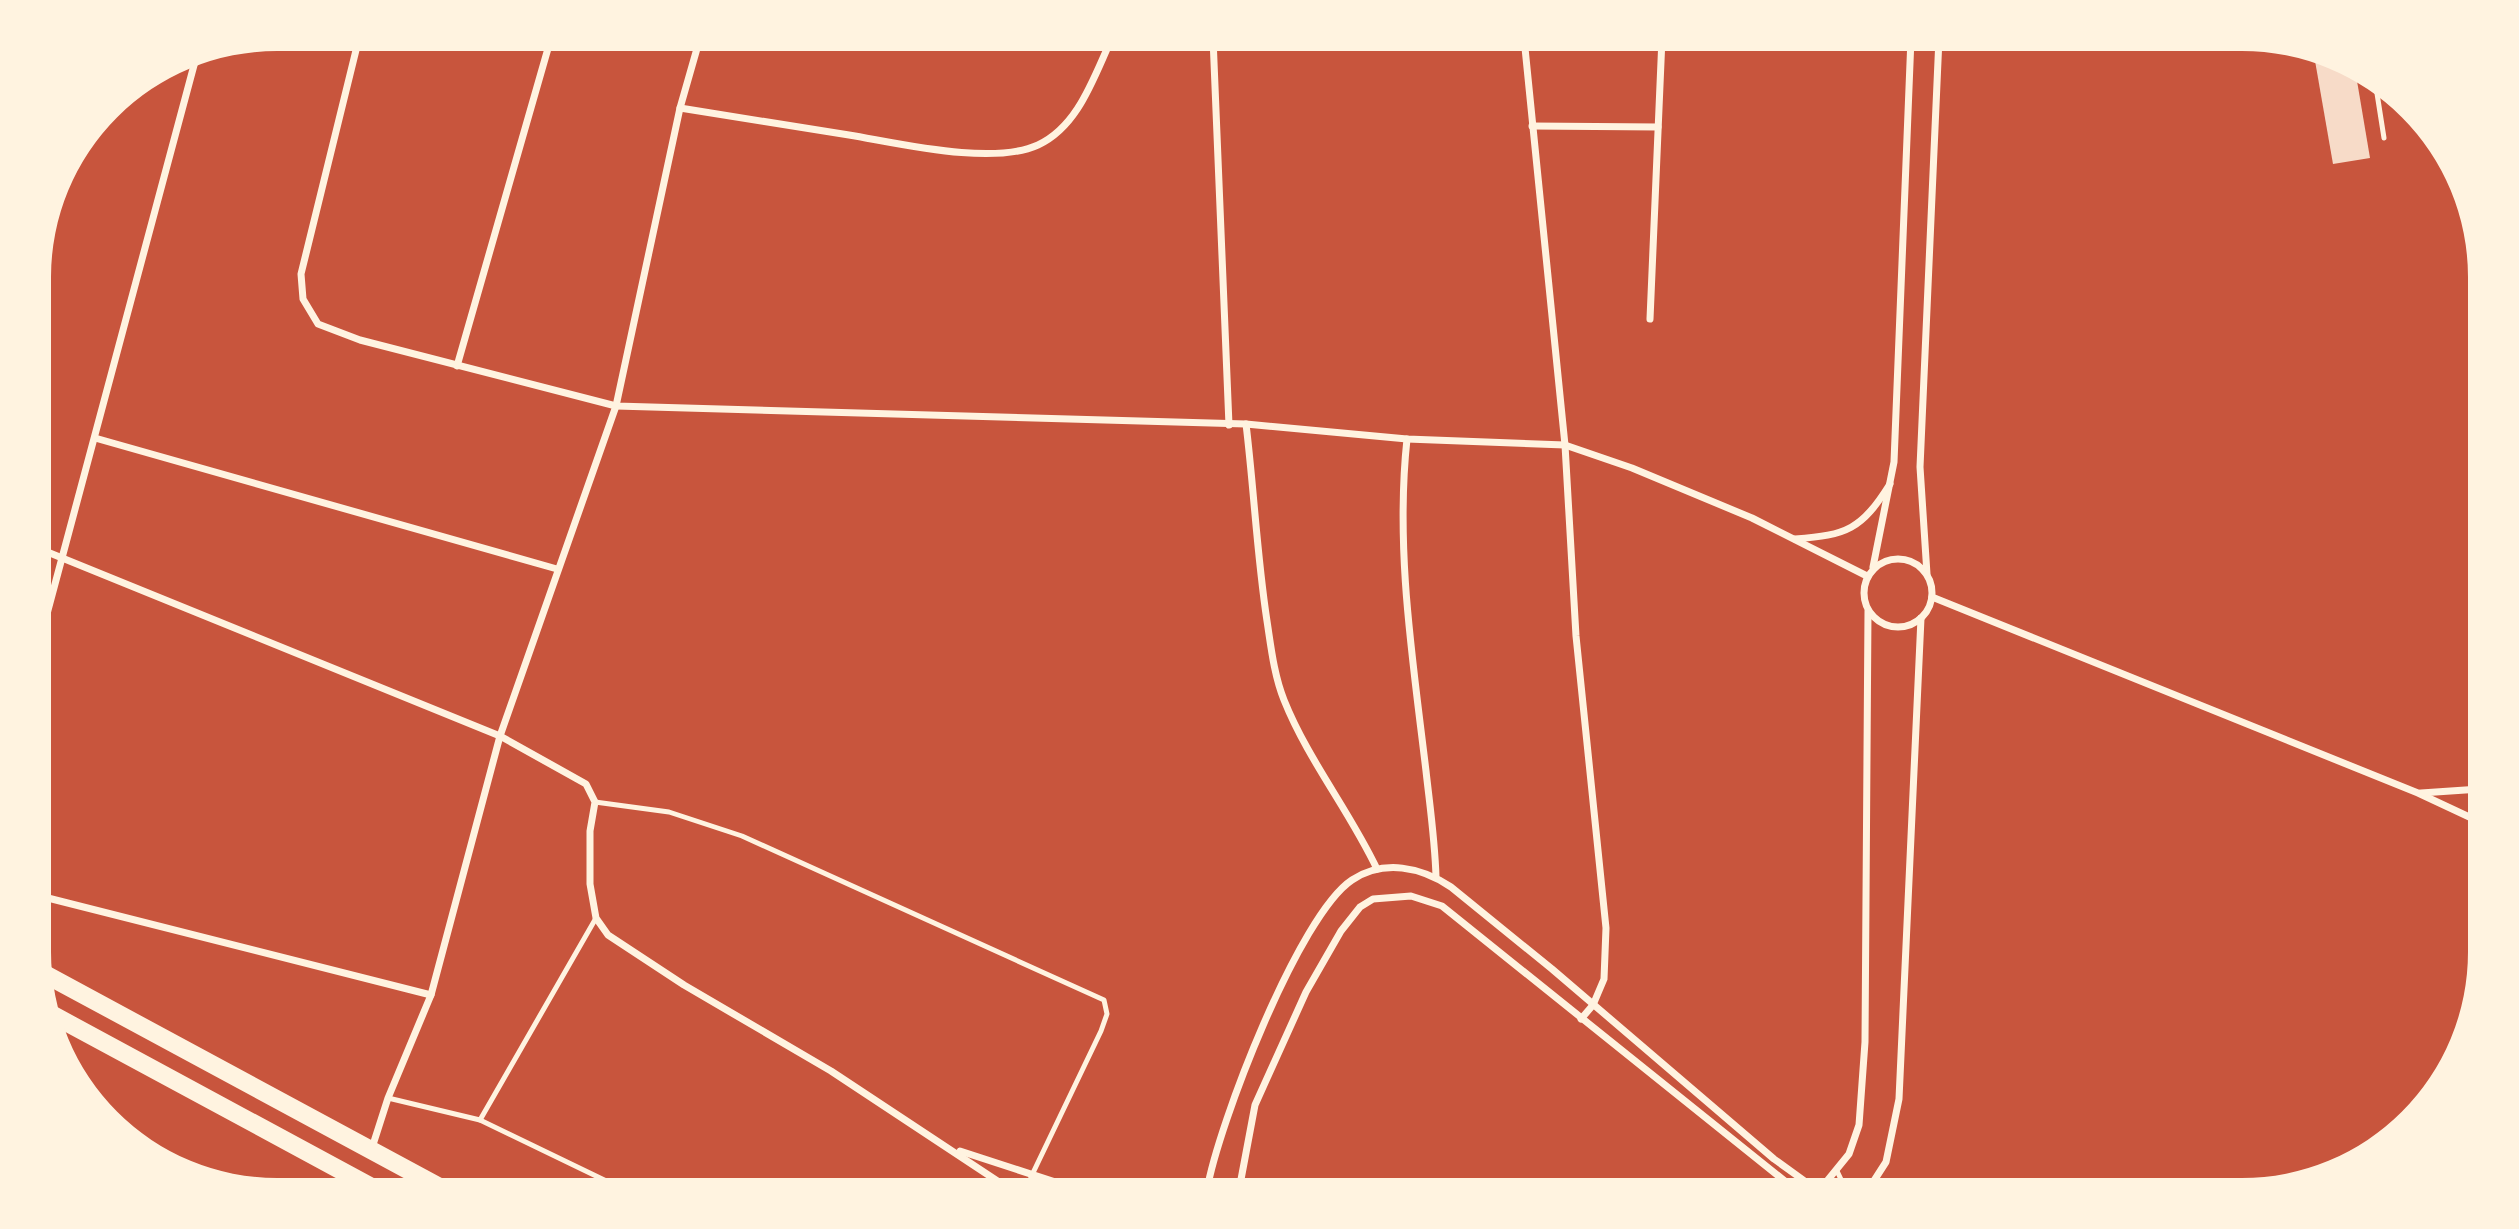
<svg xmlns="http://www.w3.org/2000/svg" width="2519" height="1229" viewBox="0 0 2519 1229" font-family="Lato,sans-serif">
  <rect width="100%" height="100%" fill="#c8553d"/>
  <path fill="#f7dbc8" d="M 2314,55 L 2348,63 L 2355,69 L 2370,158 L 2333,164 Z"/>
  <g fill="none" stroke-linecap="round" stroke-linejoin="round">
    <g stroke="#fff3e0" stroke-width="5">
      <path d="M 2376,87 L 2384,138"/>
      <path d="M 595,802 L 669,812 L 742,836 L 1104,1000 L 1107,1014 L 1101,1031 L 1031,1177 L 1028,1190"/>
      <path d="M 388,1098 L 480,1120 L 625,1190"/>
      <path d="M 480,1120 L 596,918"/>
      <path d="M 1837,1171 L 1846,1190"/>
    </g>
    <g stroke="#fff3e0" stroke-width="7">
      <path d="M 359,38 L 301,274 L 303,299 L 318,324 L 360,340 L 616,406 L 1246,424 L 1407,439 L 1565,445 L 1632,468 L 1752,518 L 1867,576"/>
      <path d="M 1213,38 L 1229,425"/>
      <path d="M 1524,38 L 1565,445 L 1576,636 L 1606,928 L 1604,979 L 1593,1005 L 1581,1019"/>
      <path d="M 680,108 C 736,117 793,126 849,135 C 898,143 992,166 1038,145 C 1079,126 1094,76 1112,38"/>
      <path d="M 1532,126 L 1658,127"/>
      <path d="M 1650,319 L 1662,38"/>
      <path d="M 457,366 L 551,38"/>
      <path d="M 1246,424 C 1254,490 1257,556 1267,621 C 1271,647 1274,675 1284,700 C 1308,760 1349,810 1377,869"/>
      <path d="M 95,438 L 557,569"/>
      <path d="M 1407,439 C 1395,550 1413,661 1426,771 C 1430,807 1435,841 1436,877"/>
      <path d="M 1795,539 C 1847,535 1861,530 1890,484"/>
      <path d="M 40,549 L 500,736 L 586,784 L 595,802 L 590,831 L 590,884 L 596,918 L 608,935 L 684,985 L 831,1071 L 1011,1190"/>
      <circle cx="1898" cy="593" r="34"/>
      <path d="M 1873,567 L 1894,462 L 1911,38"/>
      <path d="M 1927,574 L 1920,467 L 1939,38"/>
      <path d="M 1932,597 L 2418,793 L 2480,822"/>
      <path d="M 40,640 L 197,54"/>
      <path d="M 2421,793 L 2480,789"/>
      <path d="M 40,896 L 431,995"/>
      <path d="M 371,1151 L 388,1098 L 431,995 L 500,736 L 616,406 L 680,108 L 700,38"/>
      <path d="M 960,1151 L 1080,1190"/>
      <path d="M 1207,1190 C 1218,1125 1299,915 1352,880 C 1384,859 1421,867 1451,887 L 1552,969 L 1774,1159 L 1806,1182 L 1816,1184 L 1827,1181 L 1849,1154 L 1859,1125 L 1865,1042 L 1868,611"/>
      <path d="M 1239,1190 L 1255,1105 L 1306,992 L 1341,931 L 1360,907 L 1373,899 L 1411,896 L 1442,906 L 1796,1190"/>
      <path d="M 1868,1190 L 1886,1162 L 1899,1099 L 1921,618"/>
    </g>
    <g stroke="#fff3e0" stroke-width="18">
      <path d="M 41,972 L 445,1190"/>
      <path d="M 53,1015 L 377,1190"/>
    </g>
  </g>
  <path d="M0 0H2519V1229H0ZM277 51H2242A226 226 0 0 1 2468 277V952A226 226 0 0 1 2242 1178H277A226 226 0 0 1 51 952V277A226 226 0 0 1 277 51Z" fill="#fff3e0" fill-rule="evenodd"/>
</svg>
